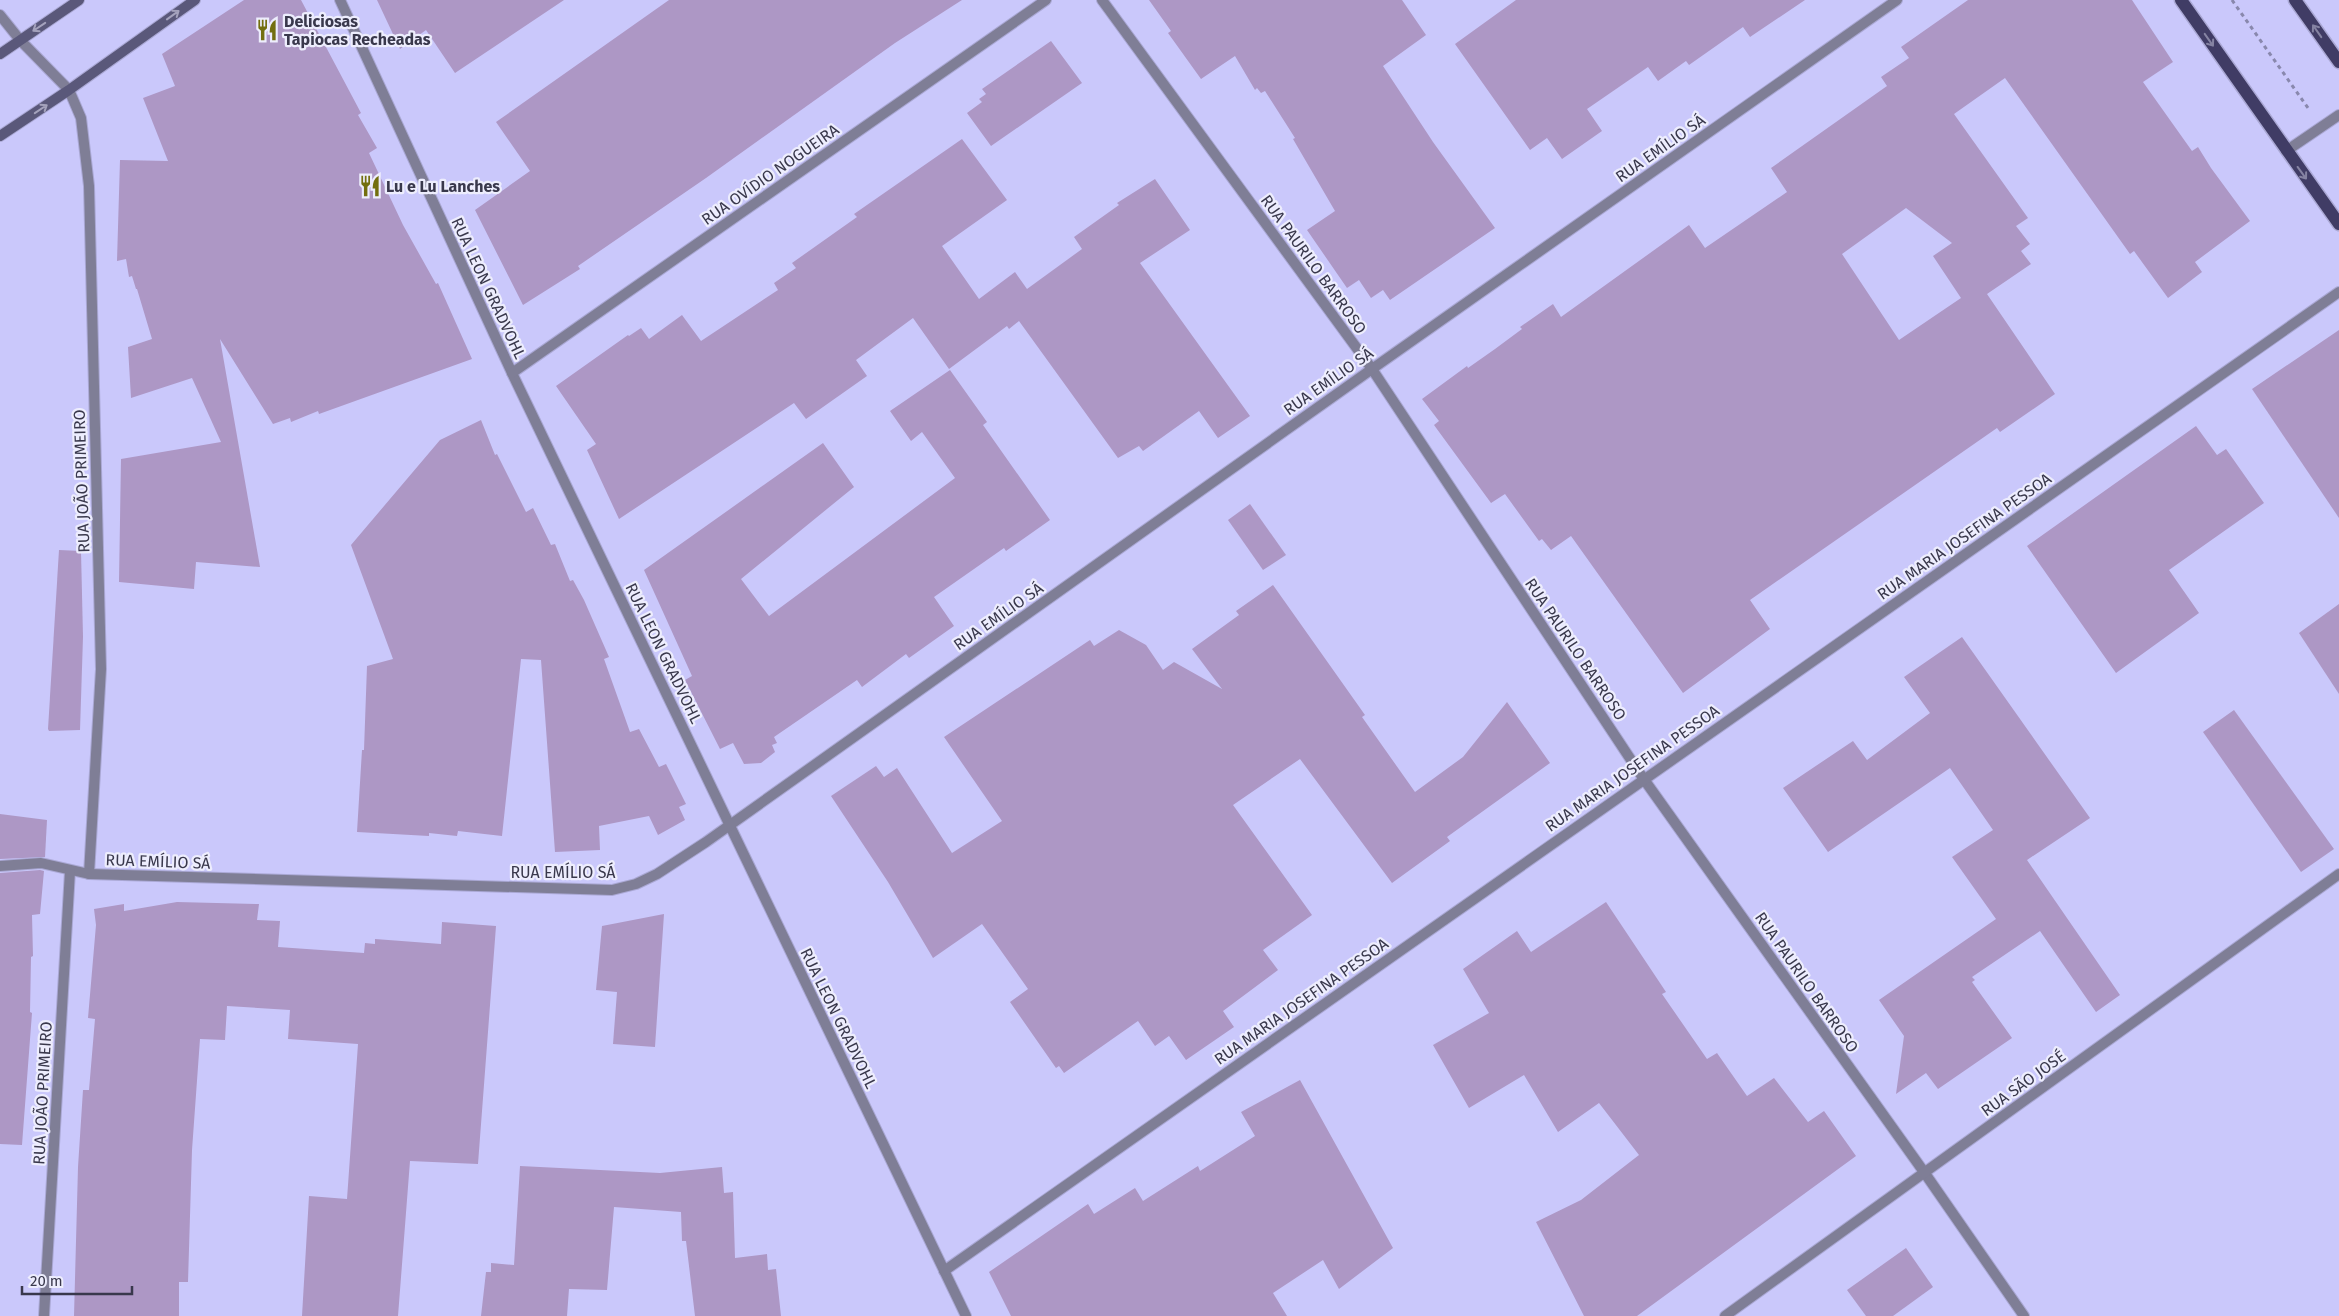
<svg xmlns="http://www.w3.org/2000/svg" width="2339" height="1316" viewBox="0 0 2339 1316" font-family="'Fira Sans',sans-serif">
  <rect width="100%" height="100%" fill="#cac8fb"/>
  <g fill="#ad97c5" fill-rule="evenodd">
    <path d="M 244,0 L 301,0 L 361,113 L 358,115 L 377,148 L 369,153 L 403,225 L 436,284 L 438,283 L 472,359 L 319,414 L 318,411 L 291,422 L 290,418 L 273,424 L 220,339 L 260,567 L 196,562 L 194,589 L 119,582 L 121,459 L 221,442 L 192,378 L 131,398 L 128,347 L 152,339 L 137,289 L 136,289 L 132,276 L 129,277 L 126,259 L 117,261 L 120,160 L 168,161 L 143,98 L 175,86 L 162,54 Z"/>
    <path d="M 377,0 L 564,0 L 455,73 L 426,30 L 400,49 Z"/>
    <path d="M 669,0 L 962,0 L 895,43 L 706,178 L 578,266 L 580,269 L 523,305 L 475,210 L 530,171 L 496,122 Z"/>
    <path d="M 1149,0 L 1402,0 L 1426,35 L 1383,66 L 1433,142 L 1495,228 L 1390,300 L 1383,290 L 1371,298 L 1359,280 L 1347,288 L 1307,230 L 1335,211 L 1293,139 L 1295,138 L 1265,91 L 1261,93 L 1257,88 L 1255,90 L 1235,56 L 1201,79 L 1168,33 L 1171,31 Z"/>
    <path d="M 1516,0 L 1805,0 L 1750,37 L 1743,27 L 1689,65 L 1686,61 L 1658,81 L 1648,67 L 1587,109 L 1602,131 L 1562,159 L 1547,138 L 1530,150 L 1455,44 Z"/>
    <path d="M 1968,0 L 2132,0 L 2173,62 L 2143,82 L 2192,151 L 2198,147 L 2211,168 L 2250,221 L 2195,262 L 2202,272 L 2168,298 L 2134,251 L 2130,254 L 2005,78 L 1954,114 L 2028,218 L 2016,226 L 2030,244 L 2021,251 L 2031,264 L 1987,294 L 2055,394 L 2000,432 L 1997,428 L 1750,600 L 1770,629 L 1683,693 L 1571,536 L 1551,550 L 1542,539 L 1539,541 L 1505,494 L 1491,503 L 1434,425 L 1439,421 L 1422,399 L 1467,366 L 1468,368 L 1495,349 L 1522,329 L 1520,327 L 1553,304 L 1561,317 L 1689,225 L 1705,248 L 1787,192 L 1771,168 L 1887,86 L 1881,77 L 1909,58 L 1901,47 ZM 1906,208 L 1952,243 L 1933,256 L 1961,298 L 1899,340 L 1842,254 Z"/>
    <path d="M 1051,41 L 1082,83 L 991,146 L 967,113 L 982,102 L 979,99 L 986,94 L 982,89 Z"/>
    <path d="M 962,139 L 1007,200 L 942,246 L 979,299 L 1015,272 L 1027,289 L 1082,249 L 1074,237 L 1119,205 L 1117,203 L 1155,179 L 1190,230 L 1140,263 L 1250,416 L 1218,438 L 1199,411 L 1143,451 L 1139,446 L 1118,458 L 1019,321 L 1009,329 L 1007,326 L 949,369 L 913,318 L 856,360 L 867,376 L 806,419 L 794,403 L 619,519 L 587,450 L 596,444 L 556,386 L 628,335 L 629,336 L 641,328 L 649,339 L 682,315 L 701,341 L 778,290 L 774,283 L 796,268 L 792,263 L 857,217 L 854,214 Z"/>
    <path d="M 2339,330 L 2339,518 L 2252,389 Z"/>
    <path d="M 950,370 L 987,422 L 983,425 L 1050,520 L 1006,551 L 1004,548 L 934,597 L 954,626 L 909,658 L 906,654 L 862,687 L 857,680 L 774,737 L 777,743 L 772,745 L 775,752 L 761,763 L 744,764 L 733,743 L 720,749 L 685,680 L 692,676 L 644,570 L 823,443 L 854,487 L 741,579 L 769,616 L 955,478 L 922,432 L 911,441 L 890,411 Z"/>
    <path d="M 481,420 L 495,455 L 497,454 L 526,512 L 533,508 L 551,545 L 555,544 L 570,581 L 573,580 L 584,600 L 609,657 L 604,659 L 630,732 L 639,729 L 659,767 L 666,764 L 686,804 L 679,807 L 685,820 L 658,835 L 649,816 L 599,826 L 600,850 L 555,852 L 541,660 L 521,659 L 502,836 L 458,831 L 457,836 L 429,833 L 429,836 L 357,832 L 362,750 L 364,750 L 367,666 L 393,659 L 351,545 L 440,440 Z"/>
    <path d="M 2196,426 L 2217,455 L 2226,449 L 2264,503 L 2169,570 L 2199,613 L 2116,673 L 2027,546 Z"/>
    <path d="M 1250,504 L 1286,555 L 1263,570 L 1228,520 Z"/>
    <path d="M 59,550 L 81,551 L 83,637 L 80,730 L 49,731 L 48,729 Z"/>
    <path d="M 1273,585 L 1365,715 L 1362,717 L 1415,792 L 1463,757 L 1507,702 L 1550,763 L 1447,837 L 1450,841 L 1392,883 L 1300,759 L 1233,805 L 1312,915 L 1263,950 L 1278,970 L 1223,1011 L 1234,1027 L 1186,1060 L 1169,1036 L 1155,1046 L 1138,1021 L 1064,1073 L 1059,1066 L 1056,1068 L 1010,1002 L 1028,989 L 982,924 L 933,958 L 888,882 L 831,796 L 876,766 L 884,777 L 897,768 L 952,853 L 1002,821 L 944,737 L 1090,640 L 1094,646 L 1119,630 L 1146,645 L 1163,670 L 1174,662 L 1222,689 L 1192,649 L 1239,615 L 1236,611 Z"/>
    <path d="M 2339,604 L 2339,694 L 2299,633 Z"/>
    <path d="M 1962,637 L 2090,818 L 2027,860 L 2120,995 L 2096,1012 L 2040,931 L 1972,977 L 1975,980 L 1972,982 L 2012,1038 L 1938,1089 L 1926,1073 L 1896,1094 L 1904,1036 L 1879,1000 L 1996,919 L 1952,857 L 1993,830 L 1950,768 L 1828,852 L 1783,788 L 1853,741 L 1867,760 L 1930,713 L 1904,677 Z"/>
    <path d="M 2234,710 L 2334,849 L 2301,872 L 2203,732 Z"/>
    <path d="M 0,814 L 47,820 L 45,857 L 0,859 Z"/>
    <path d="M 40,870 L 44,871 L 40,914 L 32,915 L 33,956 L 31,957 L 30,1012 L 32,1013 L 22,1145 L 0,1144 L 0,873 Z"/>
    <path d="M 177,902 L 259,904 L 257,920 L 280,921 L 278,947 L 364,953 L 365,943 L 375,944 L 375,939 L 441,944 L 442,922 L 496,926 L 478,1164 L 410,1161 L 398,1316 L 302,1316 L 309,1196 L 347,1199 L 358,1044 L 288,1039 L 290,1010 L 227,1006 L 225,1040 L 200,1039 L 192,1150 L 188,1282 L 179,1282 L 179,1316 L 74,1316 L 78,1167 L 83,1090 L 89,1090 L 95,1019 L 88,1018 L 96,925 L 94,909 L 124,904 L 124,911 Z"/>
    <path d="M 1606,902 L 1666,992 L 1662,994 L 1707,1059 L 1717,1053 L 1747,1096 L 1774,1078 L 1808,1122 L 1824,1111 L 1856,1156 L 1637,1316 L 1584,1316 L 1536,1222 L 1581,1200 L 1639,1155 L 1599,1103 L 1558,1132 L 1524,1075 L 1469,1108 L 1433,1045 L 1489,1013 L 1463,969 L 1517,931 L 1531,952 Z"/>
    <path d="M 664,914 L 655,1047 L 613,1044 L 617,992 L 596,990 L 602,926 Z"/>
    <path d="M 1300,1080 L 1393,1248 L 1339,1289 L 1323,1260 L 1273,1293 L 1287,1316 L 1011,1316 L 989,1272 L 1088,1204 L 1094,1214 L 1135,1188 L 1143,1201 L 1198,1166 L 1200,1171 L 1255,1136 L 1241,1112 Z"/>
    <path d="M 520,1166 L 660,1173 L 722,1167 L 724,1193 L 733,1192 L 735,1258 L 767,1254 L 768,1270 L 776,1269 L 781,1316 L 695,1316 L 686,1241 L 682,1241 L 681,1212 L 614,1207 L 607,1290 L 569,1289 L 567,1316 L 481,1316 L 486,1272 L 491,1272 L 491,1263 L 514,1265 Z"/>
    <path d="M 1906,1248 L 1933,1287 L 1893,1316 L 1866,1316 L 1847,1290 Z"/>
  </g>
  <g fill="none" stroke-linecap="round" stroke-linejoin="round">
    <g stroke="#aaa8d4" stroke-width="12">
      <path id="lane" d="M 2286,151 L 2339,115"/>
    </g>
    <g stroke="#aaa8d4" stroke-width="12">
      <g id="street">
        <path d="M 340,0 L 512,373 L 966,1316"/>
        <path d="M 1102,0 L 1372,369 L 1643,778 L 1924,1172 L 2024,1316"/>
        <path d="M 0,15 L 20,40 L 69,90 L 81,118 L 89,186 L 101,669 L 89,874"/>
        <path d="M 512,373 L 1046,0"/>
        <path d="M 0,866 L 41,863 L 89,874 L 612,890 L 636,884 L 657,874 L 706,842 L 1372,369 L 1897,0"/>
        <path d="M 944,1271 L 2339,292"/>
        <path d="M 44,1316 L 70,871"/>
        <path d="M 1725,1316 L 2339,874"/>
      </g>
    </g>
    <g stroke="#aaa8d4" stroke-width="12">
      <g id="secondary">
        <path d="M 0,54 L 79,0"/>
        <path d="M 0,136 L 69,90 L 195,0"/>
      </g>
    </g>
    <g stroke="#aaa8d4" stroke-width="15">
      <g id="primary">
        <path d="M 2181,0 L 2339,224"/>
        <path d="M 2295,0 L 2339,62"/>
      </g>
    </g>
    <path stroke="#8988ad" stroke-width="3" stroke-dasharray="4 4" stroke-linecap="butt" d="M 2232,0 L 2308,108"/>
    <use href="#lane" stroke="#7f7e96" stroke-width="10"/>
    <use href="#street" stroke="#7f7e96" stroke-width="10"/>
    <use href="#secondary" stroke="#5a587a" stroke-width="10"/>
    <use href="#primary" stroke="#403c65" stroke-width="12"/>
  </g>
  <defs><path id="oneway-shaft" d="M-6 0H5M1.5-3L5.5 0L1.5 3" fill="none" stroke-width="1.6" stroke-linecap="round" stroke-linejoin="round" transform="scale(1.25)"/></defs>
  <g stroke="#a4a2bc">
    <use href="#oneway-shaft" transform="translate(173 15) rotate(-36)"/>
    <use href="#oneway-shaft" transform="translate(39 27) rotate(146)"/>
    <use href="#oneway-shaft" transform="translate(41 109) rotate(-34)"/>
  </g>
  <g stroke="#8583a2">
    <use href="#oneway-shaft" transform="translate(2317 31) rotate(-125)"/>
    <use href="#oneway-shaft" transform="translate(2209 40) rotate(55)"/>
    <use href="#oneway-shaft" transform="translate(2302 173) rotate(54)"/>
  </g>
  <defs>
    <g id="restaurant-bare" transform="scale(1.725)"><path d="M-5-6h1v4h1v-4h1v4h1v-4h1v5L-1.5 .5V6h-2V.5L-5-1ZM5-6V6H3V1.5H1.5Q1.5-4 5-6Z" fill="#736f0f" stroke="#ededfd" stroke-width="2.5" paint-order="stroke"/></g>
  </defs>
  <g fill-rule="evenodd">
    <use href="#restaurant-bare" x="267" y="30"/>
    <use href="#restaurant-bare" x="370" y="186"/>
  </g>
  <g text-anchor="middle" stroke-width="4.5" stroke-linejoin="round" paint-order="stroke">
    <g font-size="16" font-weight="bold" fill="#39384c" stroke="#ededfd" text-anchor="start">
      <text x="284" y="27">Deliciosas<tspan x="284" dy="18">Tapiocas Recheadas</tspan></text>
      <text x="386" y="192">Lu e Lu Lanches</text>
    </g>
    <g font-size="16" fill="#39384c" stroke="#ededfd">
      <text transform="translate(1660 148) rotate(-35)" y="6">RUA EMÍLIO SÁ</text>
      <text transform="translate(770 174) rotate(-35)" y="6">RUA OVÍDIO NOGUEIRA</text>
      <text transform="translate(1314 264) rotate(54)" y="6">RUA PAURILO BARROSO</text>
      <text transform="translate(489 288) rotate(65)" y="6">RUA LEON GRADVOHL</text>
      <text transform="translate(1328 381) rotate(-35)" y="6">RUA EMÍLIO SÁ</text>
      <text transform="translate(81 481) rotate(-92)" y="6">RUA JOÃO PRIMEIRO</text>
      <text transform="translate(1964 536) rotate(-35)" y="6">RUA MARIA JOSEFINA PESSOA</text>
      <text transform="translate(998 616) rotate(-35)" y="6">RUA EMÍLIO SÁ</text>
      <text transform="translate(1576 649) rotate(56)" y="6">RUA PAURILO BARROSO</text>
      <text transform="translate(664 653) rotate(64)" y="6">RUA LEON GRADVOHL</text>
      <text transform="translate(1632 768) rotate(-35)" y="6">RUA MARIA JOSEFINA PESSOA</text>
      <text transform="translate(158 861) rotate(2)" y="6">RUA EMÍLIO SÁ</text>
      <text x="563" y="878">RUA EMÍLIO SÁ</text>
      <text transform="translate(1807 982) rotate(55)" y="6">RUA PAURILO BARROSO</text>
      <text transform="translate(1301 1001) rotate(-35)" y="6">RUA MARIA JOSEFINA PESSOA</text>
      <text transform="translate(839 1018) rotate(64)" y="6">RUA LEON GRADVOHL</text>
      <text transform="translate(2023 1083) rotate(-36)" y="6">RUA SÃO JOSÉ</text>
      <text transform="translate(42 1093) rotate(-87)" y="6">RUA JOÃO PRIMEIRO</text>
    </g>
  </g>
  <path d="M22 1286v8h110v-8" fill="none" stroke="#39384c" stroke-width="2.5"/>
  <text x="30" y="1286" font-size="15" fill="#39384c" stroke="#ededfd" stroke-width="4" paint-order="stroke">20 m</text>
</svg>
